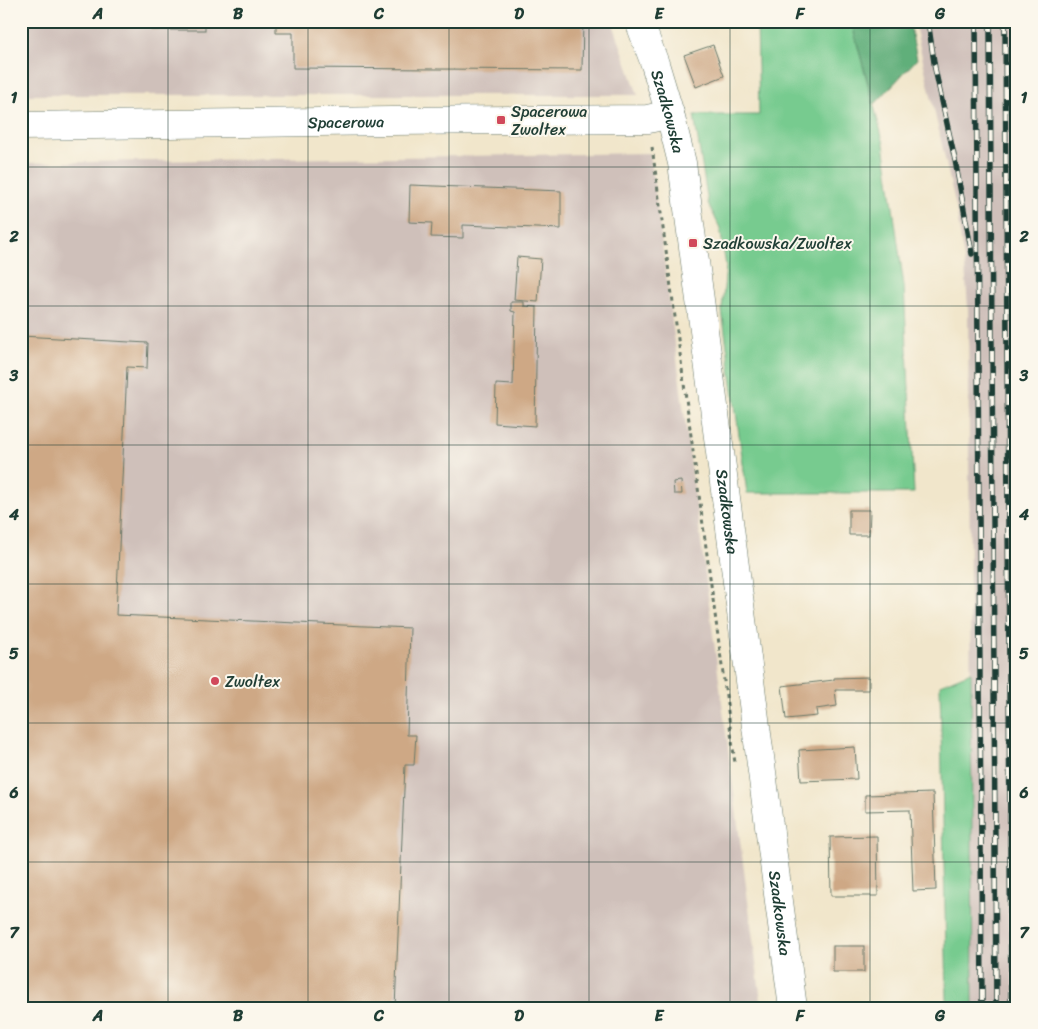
<svg xmlns="http://www.w3.org/2000/svg" width="1038" height="1029" viewBox="0 0 1038 1029" font-family="Sriracha,sans-serif">
  <rect width="100%" height="100%" fill="#fbf7ec"/>
  <filter id="ink" filterUnits="userSpaceOnUse"><feTurbulence type="fractalNoise" baseFrequency=".02" numOctaves="2"/><feDisplacementMap in="SourceGraphic" scale="10" xChannelSelector="R" yChannelSelector="G"/><feConvolveMatrix kernelMatrix="1 2 1 2 8 2 1 2 1" color-interpolation-filters="sRGB"/></filter>
  <filter id="wash" filterUnits="userSpaceOnUse"><feTurbulence type="fractalNoise" baseFrequency=".0096" numOctaves="4" result="noise"/><feDisplacementMap in="SourceGraphic" scale="20" xChannelSelector="R" yChannelSelector="G"/><feGaussianBlur stdDeviation="1.12" result="paint"/><feColorMatrix in="noise" values="0 0 0 0 0 0 0 0 0 0 0 0 0 0 0 0 0 1.4 0 .05"/><feComposite in="paint" operator="in"/></filter>
  <g filter="url(#wash)">
    <rect width="100%" height="100%" fill="#f1e6cb"/>
    <g fill="#cfc0ba">
      <path d="M 21,21 L 612,21 L 638,95 L 21,95 Z"/>
      <path d="M 914,21 L 1017,21 L 1017,1008 L 973,1008 L 968,308 L 965,266 L 956,207 Z"/>
      <path d="M 650,153 L 762,1008 L 21,1008 L 21,163 Z"/>
    </g>
    <g fill="#77cb8f" stroke="#4b8462">
      <path d="M 757,21 L 851,21 L 884,144 L 904,286 L 914,493 L 747,493 L 722,310 L 726,266 L 720,228 L 708,203 L 694,115 L 759,115 Z"/>
      <path d="M 971,672 L 973,1008 L 944,1008 L 947,999 L 940,685 Z"/>
    </g>
    <path fill="#61af7a" stroke="#407657" d="M 851,21 L 909,21 L 917,59 L 874,105 Z"/>
    <g id="blocks">
      <g fill="#cea885">
        <rect x="151" y="21" width="54" height="9"/>
        <path d="M 276,21 L 583,21 L 582,70 L 293,68 L 293,33 L 276,33 Z"/>
        <path d="M 713,45 L 724,76 L 696,87 L 684,55 Z"/>
        <path d="M 410,185 L 561,191 L 561,229 L 463,225 L 463,238 L 431,237 L 432,223 L 409,222 Z"/>
        <path d="M 517,257 L 541,259 L 538,302 L 514,300 Z"/>
        <path d="M 511,302 L 524,302 L 524,306 L 537,307 L 535,426 L 495,423 L 496,384 L 513,385 L 515,312 L 511,311 Z"/>
        <path d="M 21,336 L 148,343 L 147,368 L 127,367 L 116,615 L 410,628 L 407,735 L 416,735 L 414,765 L 405,765 L 395,1008 L 21,1008 Z"/>
        <path d="M 681,481 L 682,494 L 674,494 L 673,482 Z"/>
        <path d="M 849,510 L 870,510 L 869,535 L 849,535 Z"/>
        <path d="M 869,677 L 869,690 L 835,690 L 837,706 L 816,709 L 817,716 L 786,719 L 782,686 L 834,680 L 834,678 Z"/>
        <path d="M 855,747 L 857,779 L 801,781 L 799,750 Z"/>
        <path d="M 933,793 L 936,890 L 913,891 L 910,810 L 865,811 L 865,795 Z"/>
        <path d="M 877,836 L 878,896 L 831,896 L 830,837 Z"/>
        <rect x="833" y="946" width="31" height="26"/>
      </g>
    </g>
  </g>
  <g filter="url(#ink)">
    <use href="#blocks" fill-opacity="0" stroke="#687869" stroke-width="1"/>
    <g fill="none" stroke-linecap="round" stroke-linejoin="round">
      <g stroke="#687869" stroke-width="29">
        <g id="minor">
          <path id="s1" d="M 639,21 L 655,64 L 670,114 L 682,163 L 793,1008"/>
          <path id="s2" d="M 21,126 L 391,121 L 648,119 L 670,114"/>
        </g>
      </g>
      <path stroke="#687869" stroke-width="3" stroke-dasharray="4 4" stroke-linecap="butt" d="M 652,147 L 678,339 L 735,763"/>
      <use href="#minor" stroke="#fff" stroke-width="28"/>
      <g stroke="#1f3d34" stroke-width="5.5">
        <g id="rail">
          <path d="M 928,21 L 935,69 L 955,160 L 972,254"/>
          <path d="M 976,21 L 982,1008"/>
          <path d="M 990,21 L 996,1008"/>
          <path d="M 1005,21 L 1011,1008"/>
        </g>
      </g>
      <use href="#rail" stroke="#fbf7ec" stroke-width="4" stroke-dasharray="11" stroke-linecap="butt"/>
    </g>
  </g>
  <path fill="none" stroke="#1f3d34" stroke-width="1" stroke-opacity="0.55" d="M 168,21 L 168,1008M 308,21 L 308,1008M 449,21 L 449,1008M 589,21 L 589,1008M 730,21 L 730,1008M 870,21 L 870,1008M 21,167 L 1017,167M 21,306 L 1017,306M 21,445 L 1017,445M 21,584 L 1017,584M 21,723 L 1017,723M 21,862 L 1017,862"/>
  <g fill="#d1495b" stroke="#fbf7ec" stroke-width="2">
    <rect x="496" y="115" width="10" height="10" rx="2.5"/>
    <rect x="688" y="238" width="10" height="10" rx="2.5"/>
    <circle cx="215" cy="681" r="5"/>
  </g>
  <g text-anchor="middle" stroke-width="4" stroke-linejoin="round" paint-order="stroke">
    <g font-size="16" fill="#1f3d34" stroke="#fbf7ec" text-anchor="start">
      <text x="511" y="117">Spacerowa<tspan x="511" dy="18">Zwoltex</tspan></text>
      <text x="703" y="249">Szadkowska/Zwoltex</text>
      <text x="225" y="687">Zwoltex</text>
    </g>
    <g font-size="16" fill="#1f3d34" stroke="#fbf7ec">
      <text dy="6" stroke="none"><textPath href="#s1" startOffset="95">Szadkowska</textPath></text>
      <text dy="6" stroke="none"><textPath href="#s2" startOffset="325">Spacerowa</textPath></text>
      <text dy="6" stroke="none"><textPath href="#s1" startOffset="500">Szadkowska</textPath></text>
      <text dy="6" stroke="none"><textPath href="#s1" startOffset="905">Szadkowska</textPath></text>
    </g>
  </g>
  <rect width="1038" height="1029" fill="none" stroke="#fbf7ec" stroke-width="55"/>
  <rect x="28" y="28" width="982" height="974" fill="none" stroke="#1f3d34" stroke-width="2"/>
  <g font-size="16" text-anchor="middle" font-weight="bold" fill="#1f3d34">
    <text x="98" y="19">A</text>
    <text x="238" y="19">B</text>
    <text x="379" y="19">C</text>
    <text x="519" y="19">D</text>
    <text x="659" y="19">E</text>
    <text x="800" y="19">F</text>
    <text x="940" y="19">G</text>
    <text x="14" y="103">1</text>
    <text x="1024" y="103">1</text>
    <text x="14" y="242">2</text>
    <text x="1024" y="242">2</text>
    <text x="14" y="381">3</text>
    <text x="1024" y="381">3</text>
    <text x="14" y="520">4</text>
    <text x="1024" y="520">4</text>
    <text x="14" y="659">5</text>
    <text x="1024" y="659">5</text>
    <text x="14" y="798">6</text>
    <text x="1024" y="798">6</text>
    <text x="14" y="938">7</text>
    <text x="1024" y="938">7</text>
    <text x="98" y="1021">A</text>
    <text x="238" y="1021">B</text>
    <text x="379" y="1021">C</text>
    <text x="519" y="1021">D</text>
    <text x="659" y="1021">E</text>
    <text x="800" y="1021">F</text>
    <text x="940" y="1021">G</text>
  </g>
</svg>
